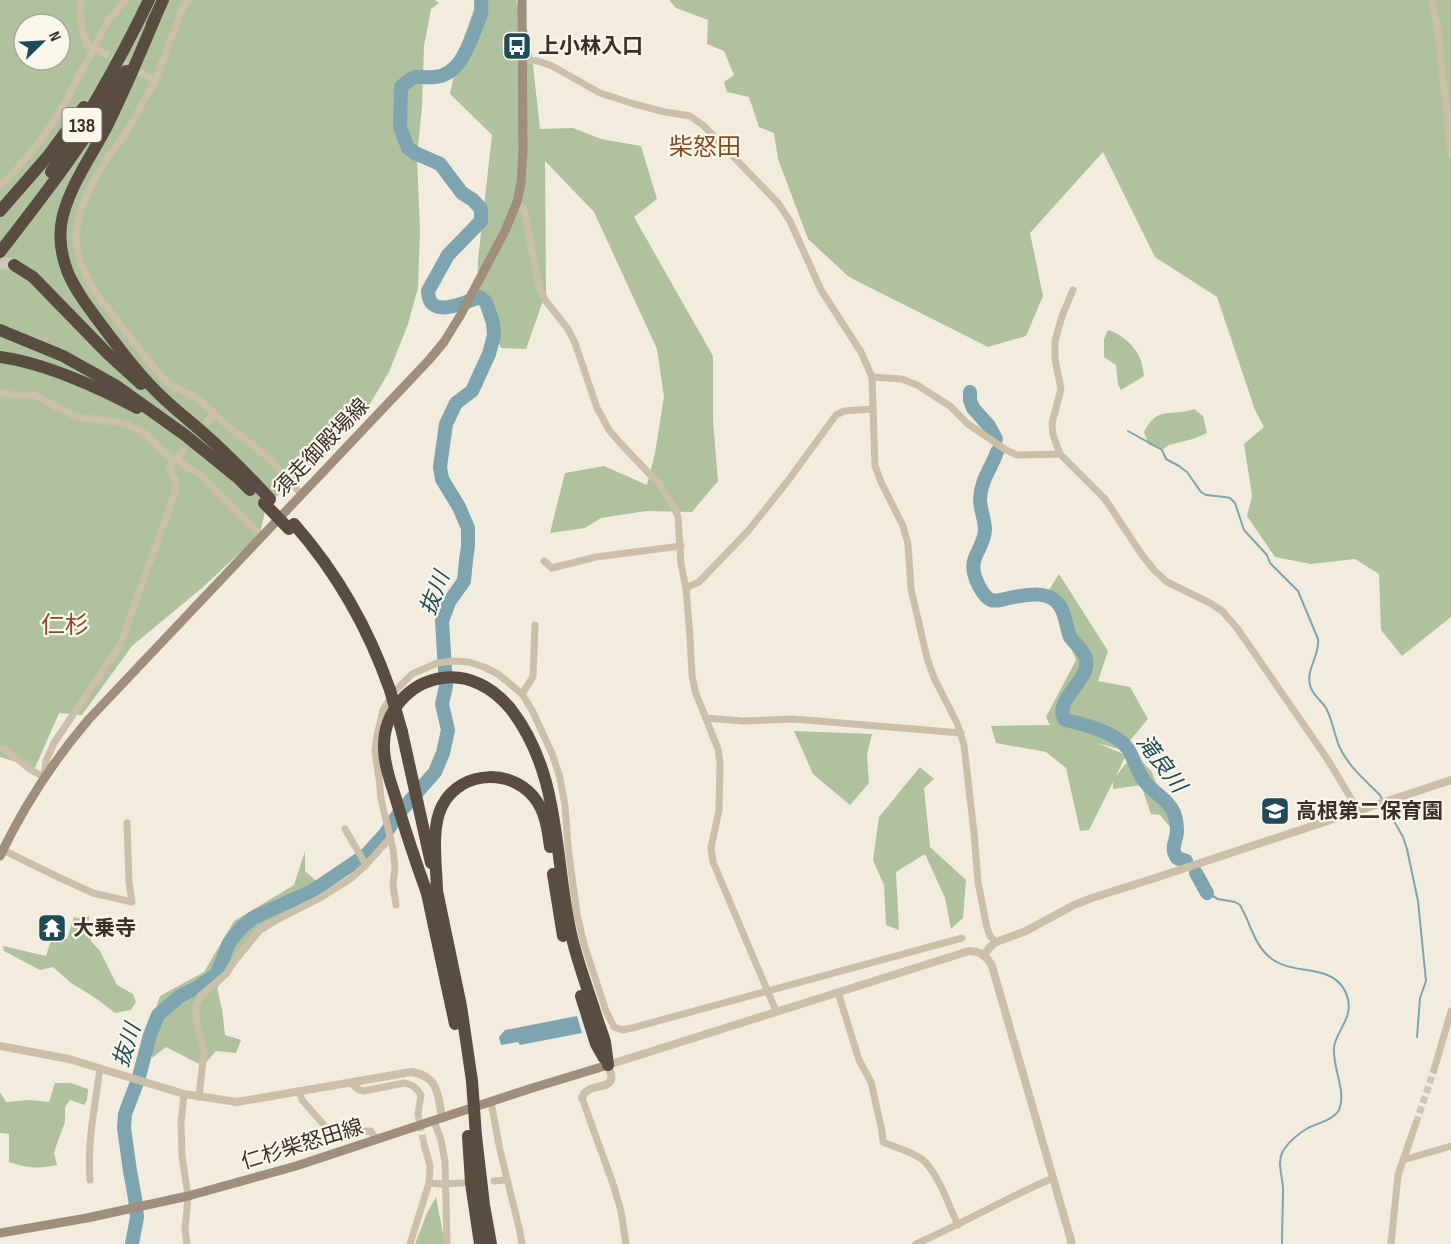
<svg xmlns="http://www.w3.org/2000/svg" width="1451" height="1244" viewBox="0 0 1451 1244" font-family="'Sofia Sans Condensed','Noto Sans JP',sans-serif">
  <rect width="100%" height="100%" fill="#f2ecde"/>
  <g fill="#afc29d" fill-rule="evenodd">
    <path d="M 0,0 L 435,0 L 439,3 L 431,9 L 424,46 L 422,107 L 417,157 L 420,230 L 418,288 L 408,324 L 389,372 L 368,407 L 266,507 L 260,534 L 202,588 L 132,646 L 82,715 L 59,713 L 35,768 L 0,757 ZM 24,24 L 60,24 L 60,60 L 24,60 Z"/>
    <path d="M 477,0 L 516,0 L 530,38 L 540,129 L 573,128 L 601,139 L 641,146 L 657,199 L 634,217 L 713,356 L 713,420 L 718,481 L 692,512 L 646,511 L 601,518 L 585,528 L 550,533 L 565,473 L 604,466 L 647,485 L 655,453 L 664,397 L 657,349 L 594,212 L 545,161 L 546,292 L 526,349 L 501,348 L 477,296 L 478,260 L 492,135 L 450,94 L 459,52 Z"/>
    <path d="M 669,0 L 1451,0 L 1451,617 L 1402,656 L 1381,630 L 1379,574 L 1355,559 L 1311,564 L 1275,557 L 1247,516 L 1252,496 L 1244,444 L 1264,427 L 1255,410 L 1217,297 L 1155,257 L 1103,152 L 1030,233 L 1043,296 L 1026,336 L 988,347 L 849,277 L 808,239 L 778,159 L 774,133 L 759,127 L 749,97 L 727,92 L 724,82 L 734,75 L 724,51 L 707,44 L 708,20 L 676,8 Z"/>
    <path d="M 1108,330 C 1121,334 1133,344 1139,356 C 1142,362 1143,370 1144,376 L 1121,390 L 1118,385 L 1116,365 L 1104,357 L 1104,339 Z"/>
    <path d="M 1194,409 L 1203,416 L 1207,433 L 1193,439 L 1169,445 L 1162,450 L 1148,444 L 1144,432 C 1157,405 1172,417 1194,409 Z"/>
    <path d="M 1059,574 L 1108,651 L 1098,681 L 1130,687 L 1148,719 L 1122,750 L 1097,743 L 1126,755 L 1116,776 L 1127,762 L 1137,756 L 1152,772 L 1159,791 L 1172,812 L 1172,823 L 1170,827 L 1160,815 L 1151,814 L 1141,785 L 1113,789 L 1113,782 L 1089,830 L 1080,831 L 1066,768 L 1046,752 L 996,743 L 991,726 L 1050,725 L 1046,717 L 1076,660 L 1060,621 L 1046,595 Z"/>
    <path d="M 794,731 L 872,734 L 867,755 L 869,783 L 850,805 L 813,774 Z"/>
    <path d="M 920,767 L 934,779 L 924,788 L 930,847 L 966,880 L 963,918 L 951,929 L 945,898 L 925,854 L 896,872 L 899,930 L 886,925 L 884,885 L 873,860 L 879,817 Z"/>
    <path d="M 305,851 L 305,871 L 324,888 L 307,905 L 262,933 L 217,988 L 222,1009 L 225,1035 L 241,1040 L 236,1053 L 216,1051 L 203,1066 L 166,1047 L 152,1058 L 146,1038 L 160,996 L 204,972 L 234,921 L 294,885 Z"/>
    <path d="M 89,916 L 91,941 L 100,951 L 117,985 L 133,994 L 136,1002 L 131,1010 L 115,1013 L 97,999 L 71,983 L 53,967 L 40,970 L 4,951 L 3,946 L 46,956 L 51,940 L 67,939 L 74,917 L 82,919 Z"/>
    <path d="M 55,1083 L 71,1083 L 88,1089 L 87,1100 L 84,1105 L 70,1100 L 65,1107 L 65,1122 L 54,1152 L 57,1165 C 40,1169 25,1168 9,1162 L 9,1134 L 0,1133 L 0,1092 L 6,1102 L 30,1100 L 49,1102 Z"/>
    <path d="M 436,1197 L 445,1244 L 415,1244 L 427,1213 Z"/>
  </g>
  <path fill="#7da4af" d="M 577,1016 L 582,1033 L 520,1045 L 518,1042 L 501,1045 L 499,1037 L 505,1030 Z"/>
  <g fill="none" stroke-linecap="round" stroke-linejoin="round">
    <g stroke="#7da4af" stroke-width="2">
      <path d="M 1128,431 L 1162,450 L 1166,459 L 1179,466 L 1187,472 L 1201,492 L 1206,495 L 1225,497 L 1230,498 L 1235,503 L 1244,530 L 1267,555 L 1270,563 L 1298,591 L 1318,639 C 1320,655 1306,669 1310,685 C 1312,695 1321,700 1326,708 C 1333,721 1334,735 1340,748 C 1349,767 1365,780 1380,795 L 1382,800"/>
      <path d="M 1385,805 L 1403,837 L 1407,849 L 1418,901 L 1426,981 L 1420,998 L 1417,1037"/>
      <path d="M 1207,893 L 1218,899 L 1235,902 L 1240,905 C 1251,924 1254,946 1272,959 C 1295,976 1331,963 1345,991 C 1357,1016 1337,1028 1334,1047 C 1332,1067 1347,1092 1339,1110 C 1333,1120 1318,1123 1308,1128 C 1299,1133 1287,1143 1282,1153 C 1277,1164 1283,1178 1283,1189 C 1283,1207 1282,1226 1282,1244"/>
    </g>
    <g stroke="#7da4af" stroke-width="14">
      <path d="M 970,392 L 970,400 L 973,408 L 989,426 L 996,439"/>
      <path d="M 997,452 C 991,469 981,479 980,499 C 980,509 985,520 985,530 C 983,554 964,557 979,586 C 982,592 985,597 991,600 C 997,602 1004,599 1009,598 C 1026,595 1049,589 1060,606 C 1066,615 1066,627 1070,637 C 1075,644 1084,650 1086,659 C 1091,681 1052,700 1065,720 C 1084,724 1118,733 1128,749 C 1135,760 1137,772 1145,782 C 1154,793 1169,800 1174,813 C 1176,818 1177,826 1177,832 C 1176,842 1170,848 1177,858 L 1186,861"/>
      <path d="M 1196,873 L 1207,893"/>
      <path d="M 132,1244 L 137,1217 L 135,1198 L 130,1171 L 124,1128 L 125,1114 L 139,1077 L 150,1035 L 158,1015 L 180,996 L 198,987 L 217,974 L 229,943 L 241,928 L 253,918 L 314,890 L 367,854 L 385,834 L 400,812 L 435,772 L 443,753 L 448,730 L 442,704 L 446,686 L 442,621 L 449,602 L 464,581 L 466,560 L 468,546 L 468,528 L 459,507 L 442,479 L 440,467 L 446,424 L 456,403 L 472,391 L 489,354 L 494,335 L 493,323 L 486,302 L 480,297 C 464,302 429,321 428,291 L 448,255 L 481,221 L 481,209 L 473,200 L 462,193 L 440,164 L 415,153 L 408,148 L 400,127 L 401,87 C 418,71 416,79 435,77 C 458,75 467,50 474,32 C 476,27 479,20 481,14 C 482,10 481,5 481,0"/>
    </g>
    <g stroke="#cdc7ba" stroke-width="7" stroke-dasharray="7 3.5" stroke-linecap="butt">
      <path d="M 102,52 L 145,75"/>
      <path d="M 418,1114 L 424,1144"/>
      <path d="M 1416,1123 L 1434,1070"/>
    </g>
    <path stroke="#cdc7ba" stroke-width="12" stroke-dasharray="12 6" stroke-linecap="butt" d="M 0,262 L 14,265"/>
    <g stroke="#cbbfa9" stroke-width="7">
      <path d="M 81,0 C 78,14 83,32 87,45 L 102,52"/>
      <path d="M 188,0 L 183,7 L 155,81 L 124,136 L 105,161 L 92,184 L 80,211 L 76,235 L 77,249 L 80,262 L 91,286 L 101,300 L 146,358 L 164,379 L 174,387 L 193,396 L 203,403 L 230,428 L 269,458 L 301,494"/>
      <path d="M 1432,0 L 1438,32 L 1451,154"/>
      <path d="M 522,60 L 538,61 L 552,66 L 600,93 L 634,104 L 665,112 L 690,116 L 704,126 L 778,203 L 790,221 L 821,290 L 861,352 L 872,377 L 875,466 L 881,482 L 903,526 L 908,544 L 911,589 L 927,658 L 934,678 L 957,723 L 964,745 L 974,833 L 978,882 L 987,928 L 990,936 L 996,942"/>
      <path d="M 145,75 L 155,81"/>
      <path d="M 0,185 L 11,176 L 43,137 L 60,112 L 108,21 L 125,0"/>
      <path d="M 517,202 L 524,209 L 539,286 L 545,300 L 568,329 L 575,343 L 597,408 L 609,430 L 622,445 L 661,486 L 674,507 L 678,517 L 681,564 L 686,588 L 690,637 L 692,675 L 695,691 L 718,749 L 720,763 L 719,810 L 711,848 L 713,862 L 776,1011"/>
      <path d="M 872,377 L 902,379 L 917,385 L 950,406 L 968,424 L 1006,450 L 1017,455 L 1060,454 L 1105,499 L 1142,555 L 1154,570 L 1167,582 L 1210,603 L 1222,611 L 1237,628 L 1328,760 L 1358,810"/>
      <path d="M 0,392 L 12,395 L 32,395 L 40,397 L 54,406 L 75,416 L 126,424 L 135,428 L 144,433 L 163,452 L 202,476 L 261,537"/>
      <path d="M 207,422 L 214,413"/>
      <path d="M 1060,454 L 1053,435 L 1052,423 L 1061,389 L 1055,359 L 1055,341 L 1062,316 L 1073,290"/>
      <path d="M 544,561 L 552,568 L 596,557 L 681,546"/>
      <path d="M 686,588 L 699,582 L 748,531 L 787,482 L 836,415 L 844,411 L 873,409"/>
      <path d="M 535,625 L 533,677 L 522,694 L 533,712 L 553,756 L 560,778 L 565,806 L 568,847 L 577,914 L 584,944 L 606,1011 L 614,1027 L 622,1030 L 632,1028 L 962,938"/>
      <path d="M 706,718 L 743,721 L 793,719 L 961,733"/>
      <path d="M 0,748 L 6,750 L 31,770 L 44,777 L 46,761 L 54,743 L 120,645 L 175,493 L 176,482 L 169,467 L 183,451"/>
      <path d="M 345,829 L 366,865"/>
      <path d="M 3,850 L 58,877 L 93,893 L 132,902 L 129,882 L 127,823"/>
      <path d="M 396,905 L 393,885 L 395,868 L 393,849 L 381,799 L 379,778 L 375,751 L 377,736 L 383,710 L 394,692 L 412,674 L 437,663 L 454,661 L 469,662 L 484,667 L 498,674 L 522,694"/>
      <path d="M 838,992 L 859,1060 L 871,1082 L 882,1131 L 883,1142 C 896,1148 915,1152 925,1162 C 940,1178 949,1206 958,1225"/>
      <path d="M 1434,1070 L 1451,1011"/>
      <path d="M 351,1083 L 359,1090 L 364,1091 L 404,1083 C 412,1084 417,1088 421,1095 L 418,1114"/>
      <path d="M 299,1091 L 302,1100 L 331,1133 L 371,1131 L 376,1140"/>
      <path d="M 184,1094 L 181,1123 L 182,1156 L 188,1196 L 185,1230 L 187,1244"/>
      <path d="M 199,1097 L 204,1051 L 197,1025 L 196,1007 L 200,996 L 226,974 L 239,954 L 261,928 L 320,898 L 350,879 L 366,865 L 390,838"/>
      <path d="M 582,1098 L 613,1184 L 621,1211 L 626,1244"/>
      <path d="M 491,1102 L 500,1150 L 520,1232 L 522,1244"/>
      <path d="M 434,1121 L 441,1140 L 445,1162 L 447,1244"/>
      <path d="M 1403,1160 L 1451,1146"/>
      <path d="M 90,1180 C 87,1142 95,1106 100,1069"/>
      <path d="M 494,1181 L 507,1180"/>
      <path d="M 429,1183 L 441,1184 L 463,1183"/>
      <path d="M 410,1244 L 429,1183 L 430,1166 L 424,1144"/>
      <path d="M 916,1244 C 962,1224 1006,1198 1053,1178"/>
      <path d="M 1391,1244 L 1398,1175 L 1416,1123"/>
    </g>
    <g stroke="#cbbfa9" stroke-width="8">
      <path d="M 984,955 L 990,947 L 996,942 L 1026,931 L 1074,905 L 1092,898 L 1155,878 L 1451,780"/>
      <path d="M 0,1046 L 69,1059 L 184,1094 L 237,1102 L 411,1072 C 439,1076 438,1095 442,1118"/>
      <path d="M 582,1098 C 587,1083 607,1090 611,1080 C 613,1075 609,1069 608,1065 L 969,951 C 980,951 987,956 992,966 L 1072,1244"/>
    </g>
    <g stroke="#9e8e7b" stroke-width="9">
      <path d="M 0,856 C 24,806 53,761 89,719 L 429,360 L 444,342 L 460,316 L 505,231 L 517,202 L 521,183 L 523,151 L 522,0"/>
      <path d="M 0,1233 L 87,1218 L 188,1196 L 296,1166 L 529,1089 L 608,1065"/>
    </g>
    <g stroke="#594c40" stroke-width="12">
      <path d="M 155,18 C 140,54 125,90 107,126 C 92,155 72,182 63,215 C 58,234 61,255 68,273 C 76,291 88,307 100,323 C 119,348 138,374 161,396 C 183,417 208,435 229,457 C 243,470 257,485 270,499"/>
      <path d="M 152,24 L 163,0"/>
      <path d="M 51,172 C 88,117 120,60 149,0"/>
      <path d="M 0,211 L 48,156 L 84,107"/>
      <path d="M 0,252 C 45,194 90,136 126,71"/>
      <path d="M 14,265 L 33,277 L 107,353 L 141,384"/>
      <path d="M 0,330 L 63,356 L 115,385 L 185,435 L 238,478 L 250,490"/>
      <path d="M 0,357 C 44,363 98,387 137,408"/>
      <path d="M 294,524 C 338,574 368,627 390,690"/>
      <path d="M 402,732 L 431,863"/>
      <path d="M 553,874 L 563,936"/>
      <path d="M 436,886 L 461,1006 L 472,1081"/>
      <path d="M 426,889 L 455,1024"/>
      <path d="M 437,893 C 437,867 430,830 442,806 C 461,768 517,768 538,803 C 546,816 548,832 550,847"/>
      <path d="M 428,896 C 416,863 405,830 395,796 C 390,780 384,764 384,748 C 383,713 408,683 442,678 C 469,674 493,688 510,708 C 563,776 553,859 572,938 C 578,963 587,987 595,1012 C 598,1022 602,1032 605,1042 C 606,1049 607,1057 608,1065"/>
      <path d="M 581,996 L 596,1044 L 604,1058"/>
      <path d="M 468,1136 L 471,1183 L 480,1244"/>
      <path d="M 476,1136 L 484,1205 L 491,1244"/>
    </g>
    <g stroke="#594c40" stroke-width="12">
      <path d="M 264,503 L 289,529"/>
      <path d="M 390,690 L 402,732"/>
      <path d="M 472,1081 L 476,1136"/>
    </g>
  </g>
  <defs>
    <g id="bus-square" transform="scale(1.5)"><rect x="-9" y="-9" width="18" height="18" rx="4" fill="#1f4b59" stroke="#faf6ea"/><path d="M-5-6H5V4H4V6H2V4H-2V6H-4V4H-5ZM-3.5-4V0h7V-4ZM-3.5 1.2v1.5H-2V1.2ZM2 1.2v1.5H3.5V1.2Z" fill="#fff"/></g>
    <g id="school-square" transform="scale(1.5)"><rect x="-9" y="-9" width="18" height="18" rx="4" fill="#1f4b59" stroke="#faf6ea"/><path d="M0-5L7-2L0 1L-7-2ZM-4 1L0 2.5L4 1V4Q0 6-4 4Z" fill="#fff"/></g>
    <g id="temple-square" transform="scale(1.5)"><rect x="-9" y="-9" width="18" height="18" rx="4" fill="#1f4b59" stroke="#faf6ea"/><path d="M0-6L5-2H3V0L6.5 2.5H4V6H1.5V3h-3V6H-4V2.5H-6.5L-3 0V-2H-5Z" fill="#fff"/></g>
  </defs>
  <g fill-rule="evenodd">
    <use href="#bus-square" x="517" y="46"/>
    <use href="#school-square" x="1275" y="811"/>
    <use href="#temple-square" x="52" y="928"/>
  </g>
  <g text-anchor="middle" stroke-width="4.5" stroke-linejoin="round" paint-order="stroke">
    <rect fill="#faf6ea" stroke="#726c63" stroke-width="1.5" x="62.5" y="108" width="39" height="34" rx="4.5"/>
    <g font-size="20" font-weight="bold" fill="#383129">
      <text x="82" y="132">138</text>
    </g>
    <g font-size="21" font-weight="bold" fill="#383129" stroke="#faf6ea" text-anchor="start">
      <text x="538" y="53">上小林入口</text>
      <text x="1296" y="818">高根第二保育園</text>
      <text x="73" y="935">大乗寺</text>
    </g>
    <g font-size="21" fill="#383129" stroke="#faf6ea">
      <text transform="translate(321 447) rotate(-46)" y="7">須走御殿場線</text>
      <text transform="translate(302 1144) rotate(-17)" y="7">仁杉柴怒田線</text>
    </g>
    <g font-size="22" font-style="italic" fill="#1f4b59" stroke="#faf6ea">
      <text transform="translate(434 593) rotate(-69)" y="8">抜川</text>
      <text transform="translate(1162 763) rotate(53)" y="8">滝良川</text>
      <text transform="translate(126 1045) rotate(-72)" y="8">抜川</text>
    </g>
    <g font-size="24" fill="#874d22" stroke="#faf6ea">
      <text x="705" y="155">柴怒田</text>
      <text x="65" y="633">仁杉</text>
    </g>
  </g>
  <g transform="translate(42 42) rotate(66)"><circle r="28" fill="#faf6ea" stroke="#aca79d" stroke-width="1.5"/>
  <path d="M0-4.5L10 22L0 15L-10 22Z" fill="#1f4b59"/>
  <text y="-9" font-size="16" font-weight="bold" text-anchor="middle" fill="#383129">N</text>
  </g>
</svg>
